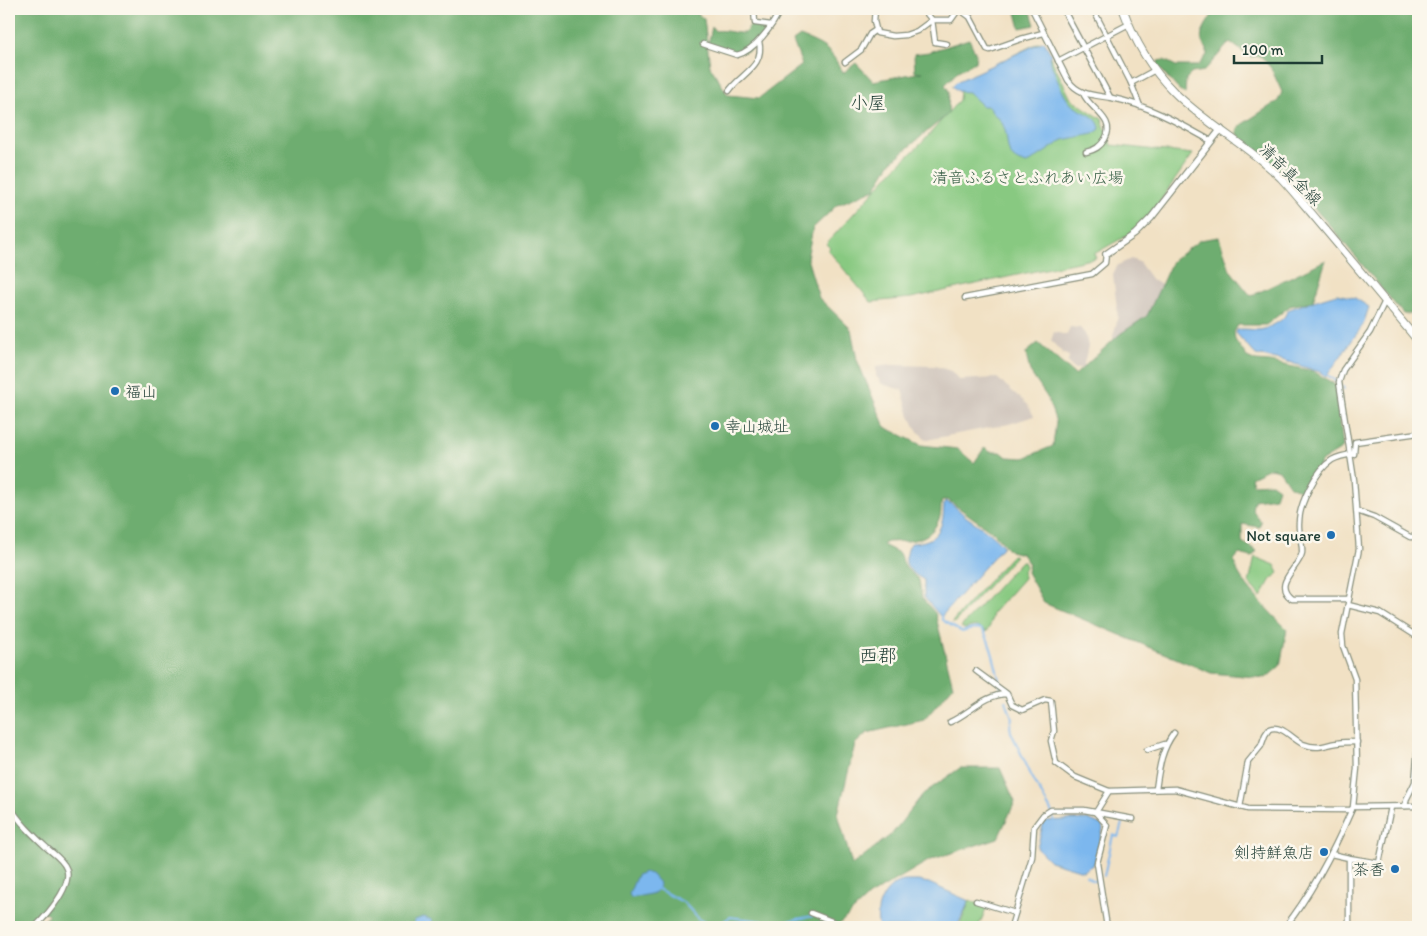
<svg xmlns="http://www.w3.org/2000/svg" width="1427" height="936" viewBox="0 0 1427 936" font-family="Itim,'Klee One',sans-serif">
  <rect width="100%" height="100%" fill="#fbf7ec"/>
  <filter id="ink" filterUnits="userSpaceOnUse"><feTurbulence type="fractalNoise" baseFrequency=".02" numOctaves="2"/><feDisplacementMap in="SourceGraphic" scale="10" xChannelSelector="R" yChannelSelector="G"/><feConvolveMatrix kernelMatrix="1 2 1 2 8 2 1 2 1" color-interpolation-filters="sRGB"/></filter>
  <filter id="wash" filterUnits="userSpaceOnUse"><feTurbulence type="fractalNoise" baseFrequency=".0096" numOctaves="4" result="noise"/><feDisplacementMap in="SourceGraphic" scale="20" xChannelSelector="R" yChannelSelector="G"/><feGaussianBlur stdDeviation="1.12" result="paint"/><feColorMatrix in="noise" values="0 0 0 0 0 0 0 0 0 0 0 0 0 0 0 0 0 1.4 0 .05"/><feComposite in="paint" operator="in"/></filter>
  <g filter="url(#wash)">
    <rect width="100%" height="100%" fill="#f1e1c4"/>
    <g fill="#cdc2b9">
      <path d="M 1131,259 L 1139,262 L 1152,280 L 1167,287 L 1117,365 L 1113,336 L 1118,318 L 1113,274 L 1118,265 Z"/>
      <path d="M 1070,327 L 1080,328 L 1085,334 L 1088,346 L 1083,368 L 1074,369 L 1068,363 L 1069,356 L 1064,354 L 1051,341 L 1054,332 L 1067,335 Z"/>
      <path d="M 892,365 L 935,366 L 951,371 L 959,380 L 997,378 L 1027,404 L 1034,416 L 1009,424 L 926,440 L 916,429 L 910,416 L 902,390 L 882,384 L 876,376 L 876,367 Z"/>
    </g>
    <g fill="#88c981" stroke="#54835a">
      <path d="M 1040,42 L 1045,46 L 1071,99 L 1102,119 L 1111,145 L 1193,154 L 1142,227 L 1094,254 L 1096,258 L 911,298 L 871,302 L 828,250 L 830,248 L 826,244 L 896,167 L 922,143 L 959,100 L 961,81 Z"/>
      <path d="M 1012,555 L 1016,556 L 954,623 L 952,622 Z"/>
      <path d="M 1255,557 L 1275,565 L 1279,573 L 1271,579 L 1261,597 L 1249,583 Z"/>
      <path d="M 1021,561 L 1024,562 L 1026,566 L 1023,571 L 1024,578 L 993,613 L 990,626 L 986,632 C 978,626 975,625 965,629 L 961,627 Z"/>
      <path d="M 970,900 L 987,908 L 978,927 L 959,927 Z"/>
    </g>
    <g fill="#6ead6f" stroke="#467552">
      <path d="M 9,9 L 692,9 L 704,19 L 710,66 L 728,95 L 759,98 L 802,65 L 793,41 L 800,36 C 825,46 830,48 843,73 L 856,63 L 873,81 L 923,72 L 915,72 L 914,54 L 929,52 L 969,39 L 976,54 L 975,62 L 958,71 L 945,85 L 949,91 L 948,114 L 891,162 L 875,189 L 837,205 L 813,228 L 807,258 L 819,298 L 851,329 L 857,360 L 885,427 L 921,445 L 958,449 L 974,463 L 985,447 L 990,452 L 1001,452 L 1007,457 L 1024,458 L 1053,446 L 1056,422 L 1047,397 L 1030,372 L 1026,353 L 1038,343 L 1075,375 L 1120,334 L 1147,316 L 1172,261 L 1200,240 L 1219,237 L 1230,270 L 1251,296 L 1326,260 L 1313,301 L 1290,306 L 1266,325 L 1238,325 L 1234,332 L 1235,340 L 1247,357 L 1256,361 L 1270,362 L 1313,371 L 1336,385 L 1343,448 L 1322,461 L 1303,492 L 1290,486 L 1279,470 L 1270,468 L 1251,477 L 1253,484 L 1271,483 L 1278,488 L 1275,497 L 1254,500 L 1252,509 L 1261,522 L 1259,527 L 1242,524 L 1242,542 L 1257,551 L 1252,557 L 1239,554 L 1234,560 C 1236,580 1272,614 1287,629 L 1280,666 L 1266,678 L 1211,673 L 1044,603 L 1027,572 L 1029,564 L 1022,554 L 1010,551 L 994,533 L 948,500 L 942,500 C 940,506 942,513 939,519 C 930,543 908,541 886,542 L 883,545 L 899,553 L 906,568 L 919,580 L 922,598 L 935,613 L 953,686 L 924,720 L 867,733 L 855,744 L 838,814 L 852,865 L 892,834 L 923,794 L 960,768 L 1000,768 L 1015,802 L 998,838 L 930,860 L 869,896 L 836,927 L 430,927 L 433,922 L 413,925 L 409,927 L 38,927 L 49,915 L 45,912 L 36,915 L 26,927 L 9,927 Z"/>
      <path d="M 1015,9 L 1030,9 L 1035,25 L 1020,28 Z"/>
      <path d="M 1208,9 L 1418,9 L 1418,312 L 1414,314 L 1403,314 L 1331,227 L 1291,182 L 1239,136 L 1237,131 L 1241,125 L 1278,101 L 1282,92 L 1271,68 L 1261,56 L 1250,57 L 1230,42 L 1204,71 L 1192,73 L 1186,79 L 1185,94 L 1178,89 L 1158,66 L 1158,61 L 1164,60 L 1176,66 L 1198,66 L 1207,55 L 1207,49 C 1195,38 1205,27 1212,15 Z"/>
      <path d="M 751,24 L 767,26 C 751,60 739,56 708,44 L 712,27 L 715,31 C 725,29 735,34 745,33 Z"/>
    </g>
    <g fill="#7cb7ee" stroke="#4e7a91">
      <path d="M 1044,41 L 1051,54 L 1049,57 L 1050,61 C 1055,73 1062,95 1071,104 C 1080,112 1099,115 1100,129 L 1093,134 L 1063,140 L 1027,164 C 1000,158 1012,141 1002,123 C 1000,118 994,115 991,111 L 991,108 L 988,106 L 983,106 L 968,92 L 958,91 L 952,86 L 958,81 Z"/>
      <path d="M 1337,294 L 1355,298 L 1369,307 L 1363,325 L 1326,377 L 1320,372 L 1282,360 L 1256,355 L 1236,333 L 1237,330 C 1246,327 1255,332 1264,329 C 1271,326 1279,323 1284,317 C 1286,315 1286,312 1288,310 C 1291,308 1332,295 1337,294 Z"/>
      <path d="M 945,501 C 955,505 960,512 968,518 C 981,527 993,534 1003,546 L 941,617 L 924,597 L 924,580 C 914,574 902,567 907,554 C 908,549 908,547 912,543 C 930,542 940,536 943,517 C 944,512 943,506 945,501 Z"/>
      <path d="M 1088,819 L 1102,825 L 1103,829 L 1094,864 L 1083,871 L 1050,861 L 1037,848 L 1044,821 Z"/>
      <path d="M 644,872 L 651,874 L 660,884 L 655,893 L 631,898 L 629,894 L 637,875 Z"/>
      <path d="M 904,881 L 918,881 L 929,883 L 969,901 L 957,927 L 879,927 C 873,909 885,884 904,881 Z"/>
      <path d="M 423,917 L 430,919 L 433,922 L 430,927 L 409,927 L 413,925 L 415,920 Z"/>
    </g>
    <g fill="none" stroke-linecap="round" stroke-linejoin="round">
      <g stroke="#7cb7ee" stroke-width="2">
        <path d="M 1326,374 L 1337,382"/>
        <path d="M 1343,387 L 1344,389"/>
        <path d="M 941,616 L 942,620 L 962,632 C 968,630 976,627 981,629 C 990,634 998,677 1001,688"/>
        <path d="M 1006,701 L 1012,718 L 1010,726 L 1011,732 L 1031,775 L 1052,813 L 1054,822"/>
        <path d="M 1086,876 L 1093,881 L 1097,880"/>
        <path d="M 1104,876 L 1113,835 L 1118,837 L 1123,820"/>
        <path d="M 656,888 L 683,902 L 698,918 L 709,926"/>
        <path d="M 715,927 L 730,917 L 777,923 L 813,916"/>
      </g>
    </g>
  </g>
  <g filter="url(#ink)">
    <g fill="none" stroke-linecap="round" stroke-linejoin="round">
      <g stroke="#888f7c" stroke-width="7">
        <g id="minor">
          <path d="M 754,9 L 755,23 L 771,25"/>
          <path d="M 875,9 L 874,21 L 877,33 L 893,36 L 906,35 L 917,31 L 932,20 L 951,20 L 956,13 L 957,9"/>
          <path d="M 923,9 L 932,20 L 935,42 L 947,44"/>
          <path d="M 959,9 L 970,17 L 987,49 L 990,50 L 1021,39 L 1043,33"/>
          <path d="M 1032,9 L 1068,80 C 1079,96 1095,95 1112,98 C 1148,105 1179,123 1211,141"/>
          <path d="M 1063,9 L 1110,97"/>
          <path d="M 1093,9 L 1131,83 L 1140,106"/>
          <path d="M 703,44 L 737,55 C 754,51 774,25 780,9"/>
          <path d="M 1058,61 L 1129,24"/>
          <path d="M 845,62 L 861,50 L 870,34 L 876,30"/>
          <path d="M 1131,83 L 1155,70"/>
          <path d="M 729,91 C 741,73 765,67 759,41"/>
          <path d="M 1083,93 C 1089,109 1117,119 1105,139 C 1100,147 1095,150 1086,152"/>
          <path d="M 965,298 L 1092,274 L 1105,263 L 1106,254"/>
          <path d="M 1385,301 L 1370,332 L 1343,370 L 1339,382 L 1354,480 L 1359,549 L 1342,634 L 1343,646 L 1355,679 L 1357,768 L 1353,807 L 1418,806"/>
          <path d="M 1357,511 L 1374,517 L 1410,537 L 1418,537"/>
          <path d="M 1349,599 L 1292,599 C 1271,584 1299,568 1302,553 C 1303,543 1298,533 1299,523 C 1299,504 1316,470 1332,460 C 1339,456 1346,455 1354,454 L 1355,442 L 1418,433"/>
          <path d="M 1348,605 L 1380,613 L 1418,637"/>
          <path d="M 976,671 L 1006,693"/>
          <path d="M 950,722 C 969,714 985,694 1007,694 L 1012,705 L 1022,710 L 1045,700 L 1051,701 L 1054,731 L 1051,741 L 1056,763 L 1075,777 L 1109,791 L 1175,789 L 1248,809 L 1351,810"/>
          <path d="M 1147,750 L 1165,744"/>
          <path d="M 1156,789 C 1159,769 1161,750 1174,733"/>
          <path d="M 9,805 C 19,822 33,835 47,848 C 54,854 63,860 66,868 C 74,885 46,916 35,927"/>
          <path d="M 1405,806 L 1407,798 L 1415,782 L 1418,745"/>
          <path d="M 1240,807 L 1248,762 L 1261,746 L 1265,735 L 1269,729 C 1282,724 1292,739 1303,744 C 1319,750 1323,745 1337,743 C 1343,742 1350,742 1357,742"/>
          <path d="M 1096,812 L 1109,791"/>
          <path d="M 1096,813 L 1107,825 L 1097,863 L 1107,927"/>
          <path d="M 1331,854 L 1349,858 L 1349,927"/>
          <path d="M 1349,858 L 1379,863 L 1391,807"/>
          <path d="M 976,901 L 1015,913"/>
          <path d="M 811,913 L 847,927"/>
          <path d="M 1011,927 L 1032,857 L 1034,827 L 1043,815 L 1051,810 L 1084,810 L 1133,819"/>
          <path d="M 1285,927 C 1313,892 1334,850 1352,809"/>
        </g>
      </g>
      <g stroke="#888f7c" stroke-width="8">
        <path id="tertiary" d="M 1106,254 L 1135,234 L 1151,218 L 1221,129"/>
      </g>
      <g stroke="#888f7c" stroke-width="9">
        <path id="secondary" d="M 1123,9 C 1134,40 1151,69 1174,92 C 1207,125 1249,146 1281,178 C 1294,192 1306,207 1318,221 C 1352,261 1385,301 1418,341"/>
      </g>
      <use href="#minor" stroke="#fff" stroke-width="4.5"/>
      <use href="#tertiary" stroke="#fff" stroke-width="5.5"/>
      <use href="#secondary" stroke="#fff" stroke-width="7"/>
    </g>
  </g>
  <g fill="#1f6fb2" stroke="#fbf7ec" stroke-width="2">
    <circle cx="115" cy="391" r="5"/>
    <circle cx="715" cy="426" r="5"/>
    <circle cx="1331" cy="535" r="5"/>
    <circle cx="1324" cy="852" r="5"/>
    <circle cx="1395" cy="869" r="5"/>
  </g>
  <g text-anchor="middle" stroke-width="5" stroke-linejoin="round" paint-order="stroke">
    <g font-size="16" fill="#1f3d34" stroke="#fbf7ec">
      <text transform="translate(1291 174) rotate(45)" y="6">清音真金線</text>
    </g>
    <g font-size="16" fill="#396047" stroke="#fbf7ec">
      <text x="1028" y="183">清音ふるさとふれあい広場</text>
    </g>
    <g font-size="16" fill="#1f3d34" stroke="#fbf7ec" text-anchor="end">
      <text x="125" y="397" text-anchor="start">福山</text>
      <text x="725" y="432" text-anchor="start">幸山城址</text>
      <text x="1321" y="541">Not square</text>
      <text x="1314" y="858">剣持鮮魚店</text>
      <text x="1385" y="875">茶香</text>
    </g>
    <g font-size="18" fill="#1f3d34" stroke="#fbf7ec">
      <text x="868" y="109">小屋</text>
    </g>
    <g font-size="19" fill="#1f3d34" stroke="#fbf7ec">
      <text x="878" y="662">西郡</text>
    </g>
  </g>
  <rect width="1427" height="936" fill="none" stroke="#fbf7ec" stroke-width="30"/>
  <path d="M1234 55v8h88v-8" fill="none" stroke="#1f3d34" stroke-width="2.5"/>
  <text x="1242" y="55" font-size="15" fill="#1f3d34" stroke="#fbf7ec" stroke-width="4" paint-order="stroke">100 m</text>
</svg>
